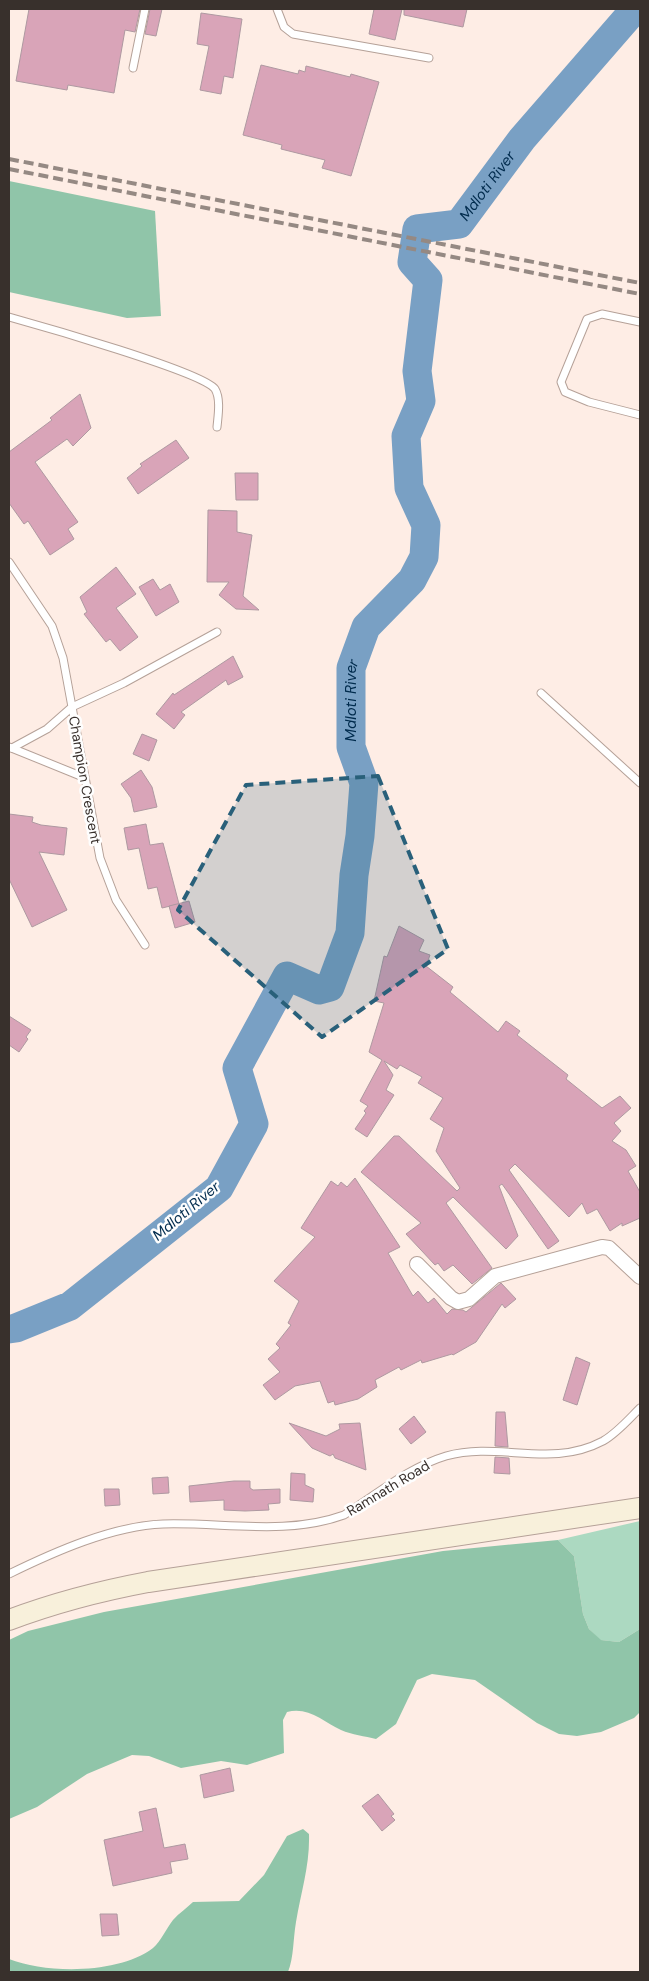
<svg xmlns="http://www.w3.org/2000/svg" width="649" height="1981" viewBox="0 0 649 1981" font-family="'DM Sans',sans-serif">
  <rect width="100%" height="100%" fill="#feede5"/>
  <path fill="#acd9c1" d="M 640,1521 L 640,1629 L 619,1642 L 600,1640 L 589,1629 L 583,1614 L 574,1556 L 558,1540 Z"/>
  <g fill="#90c5a9">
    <path d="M 9,181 L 155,211 L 161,316 L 127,318 L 9,292 Z"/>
    <path d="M 558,1540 L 574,1556 L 583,1614 L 589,1629 L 601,1640 L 619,1642 L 640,1629 L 640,1712 L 634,1718 L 601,1732 L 577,1736 L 559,1734 L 537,1723 L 475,1680 L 432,1674 L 417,1680 L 396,1724 L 376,1739 C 365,1736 352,1735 341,1730 C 324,1722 308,1706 287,1712 L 283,1720 L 284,1753 L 247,1765 L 221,1761 L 181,1768 L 149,1756 L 132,1755 L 87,1774 L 37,1807 L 9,1819 L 9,1640 L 28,1631 L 104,1612 L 443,1551 Z"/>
    <path d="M 303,1829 L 309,1834 C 310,1865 301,1892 296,1922 C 293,1939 294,1957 288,1972 L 9,1972 L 9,1959 C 47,1974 119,1974 153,1948 C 161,1941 166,1929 173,1920 C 179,1913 187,1908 193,1902 L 239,1901 L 264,1875 L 287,1836 Z"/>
  </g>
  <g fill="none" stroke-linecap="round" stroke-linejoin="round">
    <path stroke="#79a0c4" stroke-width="29" id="s1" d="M 9,1329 L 16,1328 L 70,1306 L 219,1188 L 254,1124 L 237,1068 L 287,976 L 319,990 L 330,987 L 350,933 L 354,875 L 360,836 L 364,783 L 351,747 L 351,668 L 366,627 L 412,580 L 424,557 L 426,525 L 409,488 L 406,436 L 421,401 L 417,371 L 428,280 L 412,262 L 417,229 L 459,224 L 522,139 L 635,9"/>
  </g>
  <g fill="#d9a4b8" stroke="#ae99a1">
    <path d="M 29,9 L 140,9 L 135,32 L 125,30 L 114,93 L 68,85 L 67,90 L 16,81 Z"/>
    <path d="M 150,9 L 162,9 L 156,36 L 145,34 Z"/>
    <path d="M 374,9 L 402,9 L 395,40 L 369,34 Z"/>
    <path d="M 404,9 L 467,9 L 463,27 L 404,15 Z"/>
    <path d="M 201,13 L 242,19 L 233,78 L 224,76 L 221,94 L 200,90 L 209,46 L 197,44 Z"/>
    <path d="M 261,65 L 298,74 L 299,70 L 305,72 L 306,66 L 350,77 L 351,74 L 379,82 L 351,176 L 322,168 L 325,160 L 281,149 L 282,145 L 243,135 Z"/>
    <path d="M 80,394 L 91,428 L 73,446 L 67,439 L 35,462 L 78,522 L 68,529 L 74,539 L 50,555 L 28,521 L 24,524 L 9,503 L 9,452 L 52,420 L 50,418 Z"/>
    <path d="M 176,440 L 189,458 L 138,494 L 127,478 L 142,466 L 140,464 Z"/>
    <path d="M 235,473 L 258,473 L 258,500 L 236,500 Z"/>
    <path d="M 208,510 L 237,511 L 237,532 L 252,535 L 243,596 L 259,610 L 236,609 L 219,595 L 229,582 L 207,582 Z"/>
    <path d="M 116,567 L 136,594 L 116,608 L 138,637 L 120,651 L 110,639 L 106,642 L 84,614 L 87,612 L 80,597 Z"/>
    <path d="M 153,579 L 160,590 L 170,584 L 179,602 L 156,616 L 139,587 Z"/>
    <path d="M 233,656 L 243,677 L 228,685 L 226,680 L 181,712 L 185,715 L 174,729 L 156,714 L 173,693 L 174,695 Z"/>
    <path d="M 142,734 L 157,740 L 149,761 L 133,754 Z"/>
    <path d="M 141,770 L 152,787 L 157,807 L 134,812 L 131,798 L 121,784 Z"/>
    <path d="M 9,814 L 33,817 L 32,822 L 41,825 L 67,828 L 64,855 L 39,852 L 67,910 L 32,927 L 9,879 Z"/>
    <path d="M 146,824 L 150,845 L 163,843 L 179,904 L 162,908 L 157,887 L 148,889 L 139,848 L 128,850 L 124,828 Z"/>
    <path d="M 189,901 L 195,922 L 175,928 L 169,906 Z"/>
    <path d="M 399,926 L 424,940 L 419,951 L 430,955 L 426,966 L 453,987 L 450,992 L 498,1032 L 506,1021 L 520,1031 L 517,1035 L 568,1075 L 566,1079 L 602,1108 L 620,1096 L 631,1108 L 614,1123 L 621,1131 L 612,1141 L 626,1150 L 636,1166 L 628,1171 L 640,1192 L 640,1218 L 622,1226 L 622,1223 L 610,1231 L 597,1209 L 587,1214 L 582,1203 L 569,1217 L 515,1164 L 509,1170 L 559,1241 L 548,1249 L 502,1184 L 499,1186 L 518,1236 L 506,1249 L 453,1197 L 446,1203 L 492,1268 L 472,1284 L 453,1265 L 444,1271 L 438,1263 L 435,1265 L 406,1234 L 421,1223 L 361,1172 L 394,1136 L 399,1136 L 457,1191 L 460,1188 L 436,1151 L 444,1128 L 430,1119 L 443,1098 L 418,1083 L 422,1077 L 400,1065 L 397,1069 L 384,1061 L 393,1075 L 386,1090 L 394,1095 L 367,1137 L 355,1129 L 366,1113 L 364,1111 L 368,1106 L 360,1101 L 382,1060 L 369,1052 L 384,1003 L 374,1001 L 384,956 L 387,957 Z"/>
    <path d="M 9,1016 L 31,1030 L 26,1037 L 28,1039 L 19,1052 L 9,1045 Z"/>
    <path d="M 355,1178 L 400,1247 L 388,1253 L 413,1296 L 418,1291 L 428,1303 L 434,1298 L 447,1314 L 452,1309 L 463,1310 L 466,1312 L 501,1283 L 516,1299 L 505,1308 L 502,1304 L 476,1342 L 453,1355 L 452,1354 L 422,1363 L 421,1360 L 401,1370 L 399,1367 L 375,1380 L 377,1387 L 358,1399 L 335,1405 L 334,1401 L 328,1403 L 320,1381 L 295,1386 L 275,1400 L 263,1385 L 280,1372 L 268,1359 L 280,1348 L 276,1344 L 291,1325 L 288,1323 L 299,1301 L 274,1281 L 315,1237 L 301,1228 L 331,1181 L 338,1186 L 341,1182 L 347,1187 Z"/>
    <path d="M 576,1357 L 590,1363 L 577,1405 L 563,1400 Z"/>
    <path d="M 496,1412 L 505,1412 L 508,1447 L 495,1446 Z"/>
    <path d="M 414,1416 L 426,1432 L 411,1444 L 399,1429 Z"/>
    <path d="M 289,1423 L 326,1436 L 340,1429 L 339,1424 L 360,1423 L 366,1470 L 335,1458 L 333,1454 L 330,1456 L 312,1448 Z"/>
    <path d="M 495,1457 L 509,1458 L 510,1474 L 494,1473 Z"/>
    <path d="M 291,1473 L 305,1474 L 305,1485 L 314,1489 L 313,1502 L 290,1500 Z"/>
    <path d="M 168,1477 L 169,1493 L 153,1494 L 152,1478 Z"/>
    <path d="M 234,1481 L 250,1481 L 250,1488 L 253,1490 L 280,1489 L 280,1503 L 268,1504 L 269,1510 L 245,1511 L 224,1510 L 224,1500 L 190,1502 L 189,1486 Z"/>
    <path d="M 104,1489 L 119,1489 L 120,1505 L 105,1506 Z"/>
    <path d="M 230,1768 L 234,1791 L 204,1798 L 200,1775 Z"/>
    <path d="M 378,1794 L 394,1814 L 391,1816 L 395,1820 L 382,1831 L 362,1806 Z"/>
    <path d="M 156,1808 L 164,1848 L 185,1844 L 188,1859 L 170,1862 L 172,1873 L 113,1886 L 104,1840 L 143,1831 L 139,1812 Z"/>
    <path d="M 100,1914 L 117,1914 L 119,1935 L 102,1936 Z"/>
  </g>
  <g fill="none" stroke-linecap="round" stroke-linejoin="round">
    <g stroke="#b5a198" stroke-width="9">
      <g id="lane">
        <path d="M 277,9 L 284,27 L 293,34 L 429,58"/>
        <path d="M 133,68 L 145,9"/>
        <path d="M 9,317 C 38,325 203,372 215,389 C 221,399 218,416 217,427"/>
        <path d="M 640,322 L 602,314 L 587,319 L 561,382 L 565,392 L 589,402 L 640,415"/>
        <path d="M 9,562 L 52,626 L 63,658 L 72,707 L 47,729 L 12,748"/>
        <path d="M 541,693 L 640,783"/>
        <path d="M 9,747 L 83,777"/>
        <path d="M 145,945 L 116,900 L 100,858 L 72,707 L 124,683 L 217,632"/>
        <path d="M 9,1574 C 54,1552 112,1526 163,1524 C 223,1522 286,1536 344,1515 C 376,1495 409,1467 446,1456 C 500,1441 550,1469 603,1441 C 617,1433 628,1420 640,1408"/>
      </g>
    </g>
    <g stroke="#b5a198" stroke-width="16">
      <path id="street" d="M 417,1264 L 451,1298 L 458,1302 L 469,1299 L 495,1276 L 602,1247 L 609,1248 L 640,1277"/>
    </g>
    <g stroke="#b5a198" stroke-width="22">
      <path id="secondary" d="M 9,1620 C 54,1603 100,1591 148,1582 L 640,1508"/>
    </g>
    <use href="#lane" stroke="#fff" stroke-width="7"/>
    <use href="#street" stroke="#fff" stroke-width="14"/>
    <use href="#secondary" stroke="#f8f0db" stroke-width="20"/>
    <g stroke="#958983" stroke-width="4" stroke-dasharray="10 5" stroke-linecap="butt">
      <path d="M 9,159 L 640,283"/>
      <path d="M 9,169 L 640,294"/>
    </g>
  </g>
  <path fill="#29607a" fill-opacity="0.2" stroke="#29607a" stroke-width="4" stroke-dasharray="10 6" stroke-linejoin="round" d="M 378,776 L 448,949 L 322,1037 L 178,910 L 246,785 Z"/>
  <g text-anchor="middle" stroke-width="5" stroke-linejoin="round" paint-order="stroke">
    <g font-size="14" fill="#38302c" stroke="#fefefe">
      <text transform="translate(85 780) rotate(80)" y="5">Champion Crescent</text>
      <text transform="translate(388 1488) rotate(-31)" y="5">Ramnath Road</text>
    </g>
    <g font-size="15" font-style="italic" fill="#002b4d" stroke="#fefefe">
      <text dy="5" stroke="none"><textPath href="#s1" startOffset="1431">Mdloti River</textPath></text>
      <text dy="5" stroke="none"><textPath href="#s1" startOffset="831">Mdloti River</textPath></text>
      <text transform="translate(186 1211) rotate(-40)" y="5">Mdloti River</text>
    </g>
  </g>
  <rect width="649" height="1981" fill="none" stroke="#38302c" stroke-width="20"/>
</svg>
